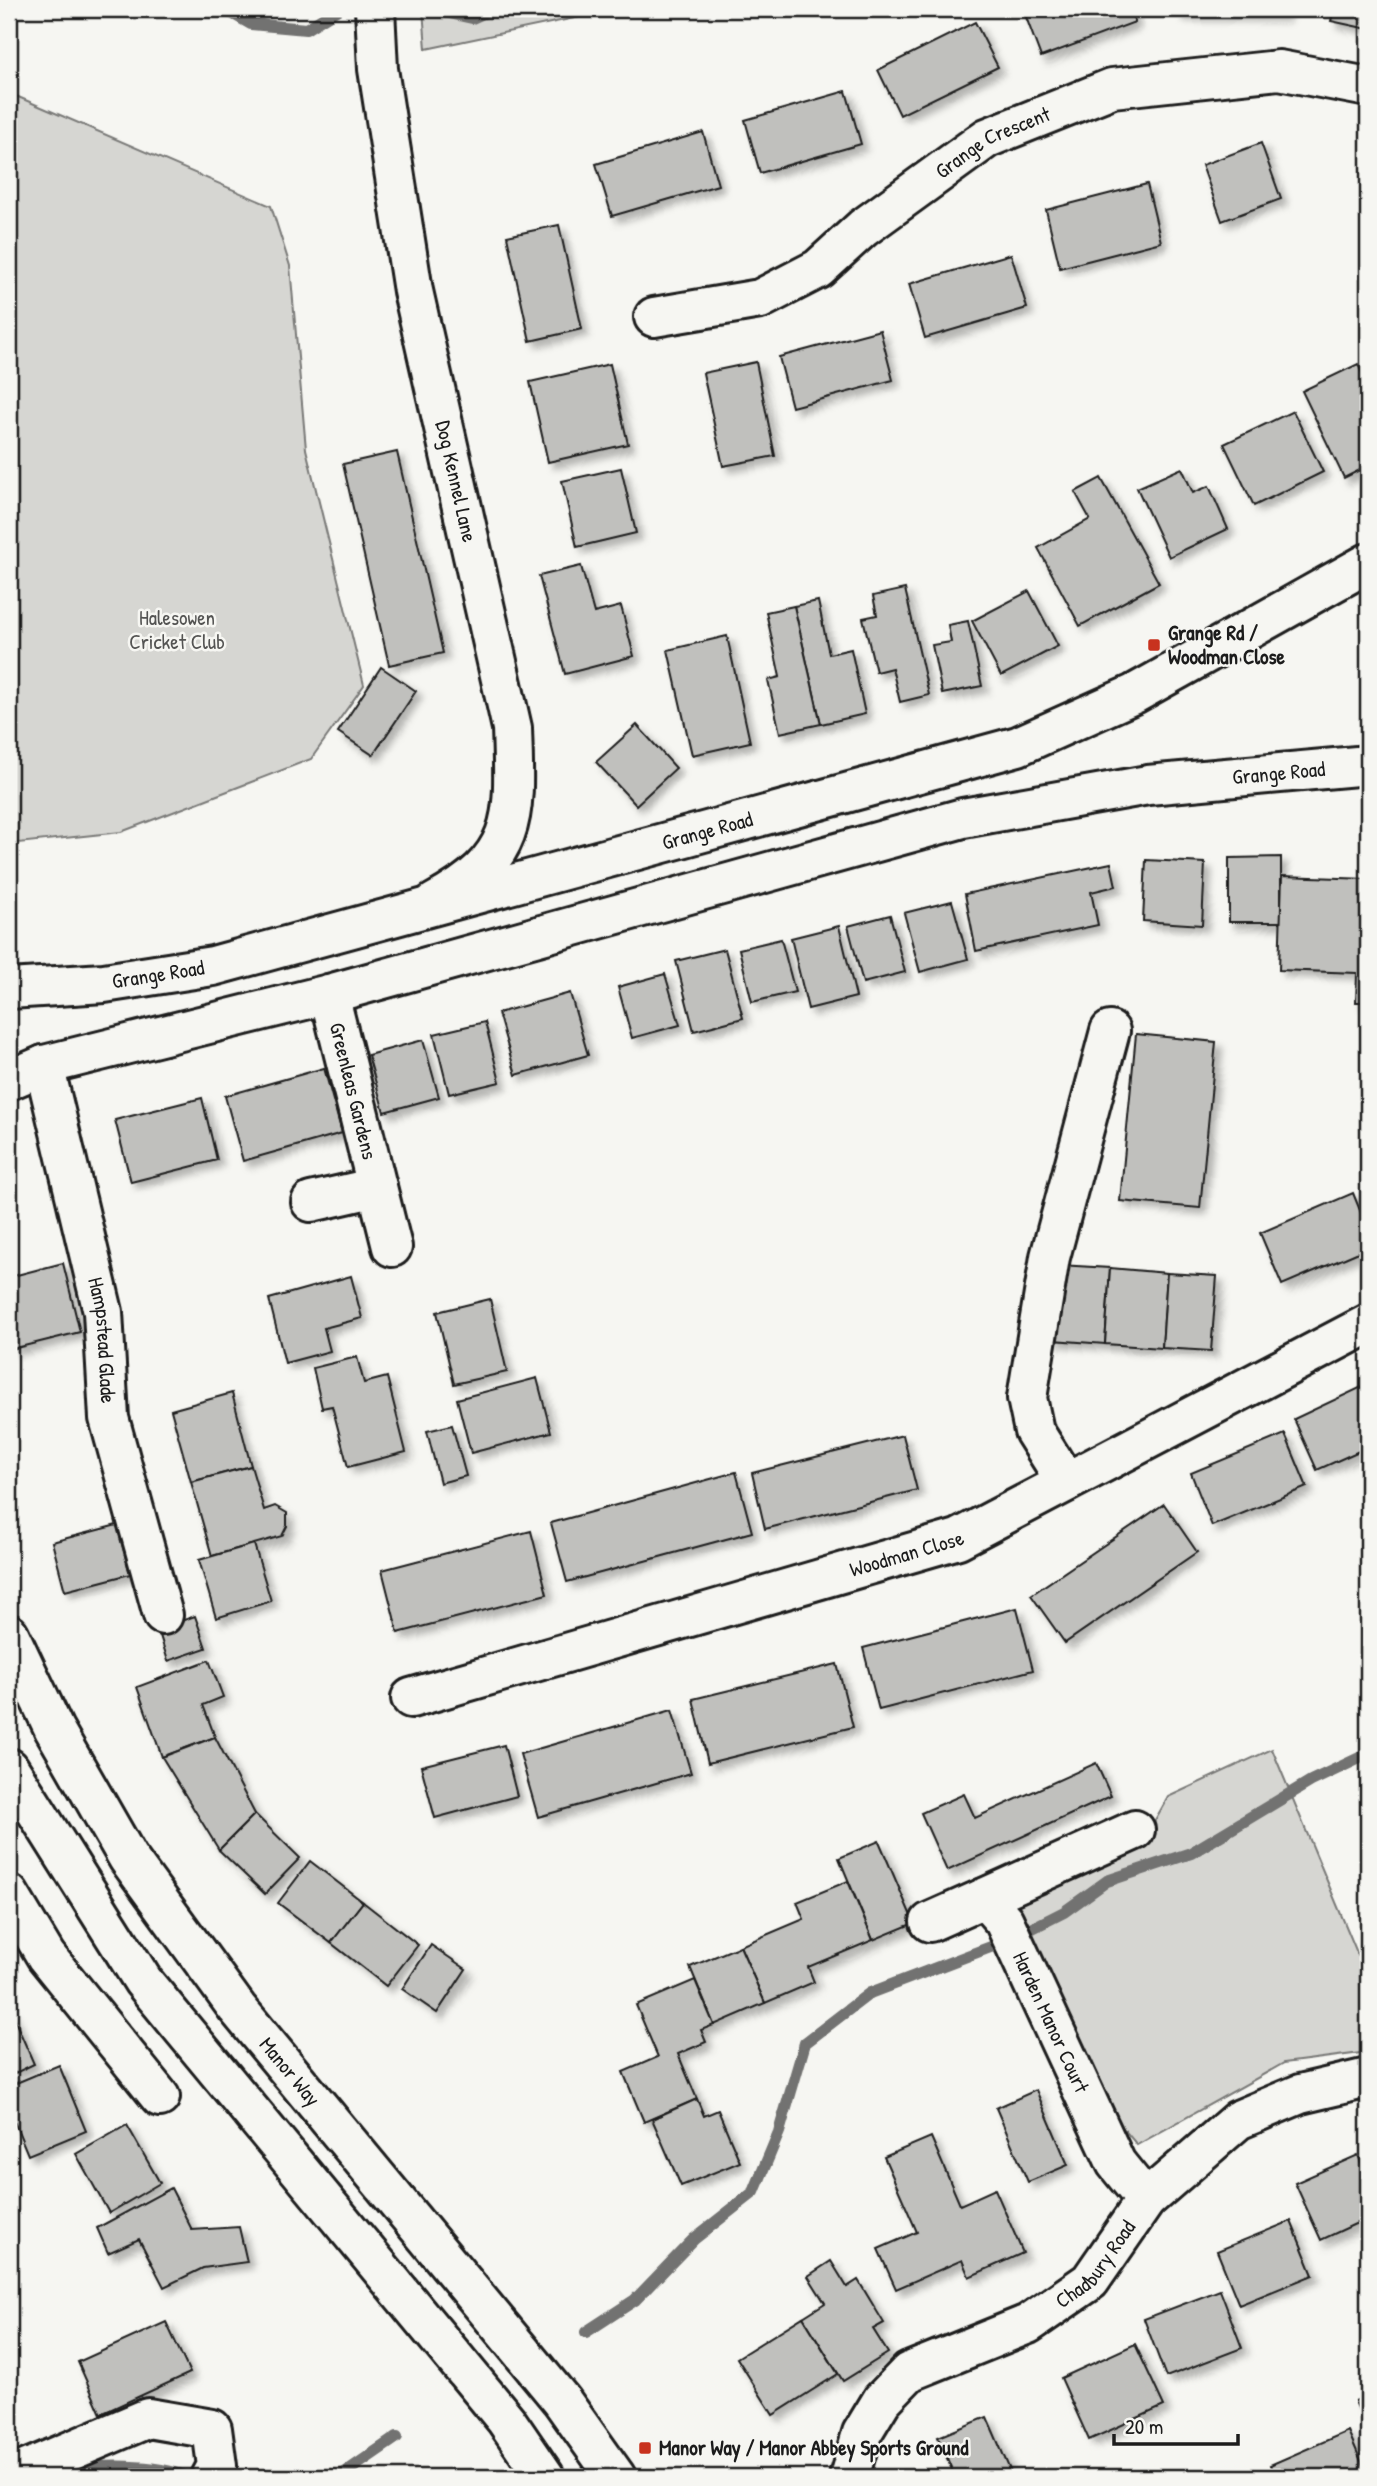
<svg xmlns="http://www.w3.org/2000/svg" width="1377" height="2486" viewBox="0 0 1377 2486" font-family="'Patrick Hand',sans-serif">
  <defs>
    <filter id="shadow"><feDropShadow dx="6" dy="6" stdDeviation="3.5" flood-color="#0004"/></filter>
  </defs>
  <rect width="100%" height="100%" fill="#f6f6f2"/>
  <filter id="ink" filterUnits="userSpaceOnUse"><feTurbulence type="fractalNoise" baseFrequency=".0143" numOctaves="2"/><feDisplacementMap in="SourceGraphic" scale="14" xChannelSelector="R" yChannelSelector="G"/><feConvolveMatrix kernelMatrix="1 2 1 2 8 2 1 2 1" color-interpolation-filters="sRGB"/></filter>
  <g filter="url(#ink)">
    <g fill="#d6d6d2" stroke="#797977" stroke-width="2">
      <path d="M 423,9 L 618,9 L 426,49 Z"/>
      <path d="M 9,93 L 271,206 L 290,266 L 306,449 L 364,685 L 311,759 L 121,832 L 9,844 Z"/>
      <path d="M 1272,1749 L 1368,1979 L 1368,2052 L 1284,2063 L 1137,2145 L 1112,2115 L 1008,1894 L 1155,1820 L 1168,1797 Z"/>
    </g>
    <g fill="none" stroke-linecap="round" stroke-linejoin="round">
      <g stroke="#727271" stroke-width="12">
        <path d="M 225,9 L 251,24 L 306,29 L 338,9"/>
        <path d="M 431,9 L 472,18 L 492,9"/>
        <path d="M 586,2332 L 635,2300 L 694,2239 L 754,2192 L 779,2132 L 805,2043 L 870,1993 L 1009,1940 L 1064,1912 L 1107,1881 L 1191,1853 L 1311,1781 L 1368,1754"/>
        <path d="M 65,2469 C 101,2466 154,2463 187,2477"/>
        <path d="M 339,2477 L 397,2437"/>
      </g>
    </g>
    <g fill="#c0c0bd" stroke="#1c1c1c" stroke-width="2" filter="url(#shadow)">
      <path d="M 1023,9 L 1131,9 L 1135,22 L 1041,57 Z"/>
      <path d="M 1178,9 L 1285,9 L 1284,15 L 1178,14 Z"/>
      <path d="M 1334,9 L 1368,9 L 1368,29 L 1331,21 Z"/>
      <path d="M 975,22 L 998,67 L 900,115 L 878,70 Z"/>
      <path d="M 846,91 L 861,144 L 760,173 L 745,120 Z"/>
      <path d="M 703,132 L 718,185 L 612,216 L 596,164 Z"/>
      <path d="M 1261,143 L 1281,199 L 1222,221 L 1202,165 Z"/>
      <path d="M 1147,184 L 1161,242 L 1060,268 L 1046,210 Z"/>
      <path d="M 559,225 L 582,329 L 530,341 L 507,236 Z"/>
      <path d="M 1011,254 L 1027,308 L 925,338 L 909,284 Z"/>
      <path d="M 880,330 L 893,380 L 792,407 L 779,357 Z"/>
      <path d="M 756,362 L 775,456 L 723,466 L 703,373 Z"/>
      <path d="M 610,364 L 628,444 L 548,462 L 530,382 Z"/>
      <path d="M 1358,364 L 1368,386 L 1368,466 L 1344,478 L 1302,391 Z"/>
      <path d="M 1293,411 L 1323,472 L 1254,506 L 1224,444 Z"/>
      <path d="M 397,452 L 443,653 L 389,665 L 343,464 Z"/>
      <path d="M 621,468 L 636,533 L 577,547 L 562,481 Z"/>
      <path d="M 1182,468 L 1193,493 L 1209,486 L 1228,529 L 1169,557 L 1137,488 Z"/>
      <path d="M 1101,478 L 1159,583 L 1080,626 L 1038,548 L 1090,519 L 1075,492 Z"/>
      <path d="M 581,566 L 594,613 L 621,606 L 634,656 L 565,674 L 539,576 Z"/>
      <path d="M 905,589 L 929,695 L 900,702 L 892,668 L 876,672 L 863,618 L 877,615 L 873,596 Z"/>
      <path d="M 1029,591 L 1058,646 L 1001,676 L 972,621 Z"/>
      <path d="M 818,601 L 829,654 L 851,649 L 865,714 L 821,724 L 794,606 Z"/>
      <path d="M 794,606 L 821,724 L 780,733 L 768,680 L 780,677 L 766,612 Z"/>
      <path d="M 968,621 L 982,686 L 942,694 L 932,645 L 951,642 L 948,625 Z"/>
      <path d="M 727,636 L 750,742 L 692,755 L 668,650 Z"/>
      <path d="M 381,667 L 416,691 L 373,755 L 338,732 Z"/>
      <path d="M 637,725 L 676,768 L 636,805 L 596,762 Z"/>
      <path d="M 1281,857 L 1281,922 L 1229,922 L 1229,858 Z"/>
      <path d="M 1146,860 L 1205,863 L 1202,925 L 1143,921 Z"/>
      <path d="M 1111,863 L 1116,886 L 1091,892 L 1098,925 L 976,951 L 965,894 Z"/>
      <path d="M 1282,876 L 1368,879 L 1368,1002 L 1356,1002 L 1357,973 L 1279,970 Z"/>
      <path d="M 952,901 L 968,959 L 920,972 L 904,913 Z"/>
      <path d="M 890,915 L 905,972 L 863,983 L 848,926 Z"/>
      <path d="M 839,926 L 856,997 L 808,1009 L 791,938 Z"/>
      <path d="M 781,939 L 795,992 L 752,1002 L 739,949 Z"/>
      <path d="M 725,949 L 743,1018 L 694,1031 L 676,961 Z"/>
      <path d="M 665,974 L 680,1025 L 632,1038 L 618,987 Z"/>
      <path d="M 570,993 L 588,1055 L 516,1075 L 498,1013 Z"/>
      <path d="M 485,1022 L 500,1082 L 449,1094 L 434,1034 Z"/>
      <path d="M 1136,1034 L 1216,1042 L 1200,1208 L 1120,1201 Z"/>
      <path d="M 423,1040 L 439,1097 L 384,1112 L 368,1055 Z"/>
      <path d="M 324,1068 L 342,1133 L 243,1161 L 225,1096 Z"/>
      <path d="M 202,1098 L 217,1160 L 131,1182 L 115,1120 Z"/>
      <path d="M 1353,1193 L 1368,1230 L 1368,1248 L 1282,1285 L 1260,1233 Z"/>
      <path d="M 63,1263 L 80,1332 L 12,1349 L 9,1277 Z"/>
      <path d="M 1059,1265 L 1110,1268 L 1105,1344 L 1053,1340 Z"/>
      <path d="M 1110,1268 L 1167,1273 L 1162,1348 L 1105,1344 Z"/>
      <path d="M 1167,1273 L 1217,1276 L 1211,1351 L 1162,1348 Z"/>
      <path d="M 351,1276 L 362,1318 L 324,1328 L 330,1351 L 285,1363 L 269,1299 Z"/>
      <path d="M 490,1299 L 507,1372 L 454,1384 L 437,1312 Z"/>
      <path d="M 357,1357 L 364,1383 L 387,1377 L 406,1452 L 348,1467 L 332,1406 L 322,1408 L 313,1368 Z"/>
      <path d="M 537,1378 L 551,1432 L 471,1453 L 457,1399 Z"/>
      <path d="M 1368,1384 L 1368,1447 L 1317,1470 L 1294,1419 Z"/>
      <path d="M 232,1393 L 251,1466 L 191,1482 L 171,1410 Z"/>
      <path d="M 452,1425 L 466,1476 L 440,1483 L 427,1431 Z"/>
      <path d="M 1285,1434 L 1307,1487 L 1212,1526 L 1191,1473 Z"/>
      <path d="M 903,1435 L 917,1490 L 765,1529 L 752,1473 Z"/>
      <path d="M 251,1466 L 264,1510 L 275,1506 L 287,1513 L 287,1526 L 282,1536 L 212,1556 L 191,1482 Z"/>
      <path d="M 736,1472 L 752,1532 L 567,1582 L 551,1523 Z"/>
      <path d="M 1164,1504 L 1197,1552 L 1065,1643 L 1031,1595 Z"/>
      <path d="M 117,1525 L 130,1574 L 65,1591 L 52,1542 Z"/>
      <path d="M 531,1531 L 547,1594 L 398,1633 L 382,1570 Z"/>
      <path d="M 254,1544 L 271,1601 L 216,1618 L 199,1560 Z"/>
      <path d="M 1017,1608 L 1033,1670 L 879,1710 L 863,1648 Z"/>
      <path d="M 195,1616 L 206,1648 L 168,1661 L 158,1629 Z"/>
      <path d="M 209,1660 L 223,1697 L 203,1705 L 215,1737 L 162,1757 L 137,1687 Z"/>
      <path d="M 837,1664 L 853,1727 L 708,1763 L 693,1699 Z"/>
      <path d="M 672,1710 L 691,1773 L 538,1817 L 520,1754 Z"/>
      <path d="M 215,1737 L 255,1814 L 219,1850 L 162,1757 Z"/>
      <path d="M 504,1745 L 517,1796 L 435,1818 L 421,1766 Z"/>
      <path d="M 1096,1763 L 1111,1796 L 947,1871 L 921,1813 L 964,1794 L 975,1818 Z"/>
      <path d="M 255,1814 L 300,1858 L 265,1894 L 219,1850 Z"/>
      <path d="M 879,1841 L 914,1923 L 873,1940 L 839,1858 Z"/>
      <path d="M 310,1861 L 363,1902 L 331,1943 L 278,1903 Z"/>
      <path d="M 848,1881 L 873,1940 L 808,1967 L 814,1982 L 765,2003 L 740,1946 L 804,1919 L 797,1902 Z"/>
      <path d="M 363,1902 L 418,1945 L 386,1986 L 331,1943 Z"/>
      <path d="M 431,1945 L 466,1969 L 437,2013 L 402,1989 Z"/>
      <path d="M 740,1946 L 765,2003 L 714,2025 L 690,1967 Z"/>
      <path d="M 695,1980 L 714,2025 L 701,2030 L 706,2042 L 678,2054 L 697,2099 L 644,2122 L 623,2072 L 658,2057 L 636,2005 Z"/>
      <path d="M 9,2007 L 34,2064 L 9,2076 Z"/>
      <path d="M 59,2065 L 86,2131 L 28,2155 L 9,2109 L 9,2086 Z"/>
      <path d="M 1036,2090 L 1068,2165 L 1028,2182 L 996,2108 Z"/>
      <path d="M 697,2099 L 704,2116 L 718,2110 L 740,2162 L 681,2186 L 652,2119 Z"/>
      <path d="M 127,2125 L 160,2183 L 109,2213 L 76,2154 Z"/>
      <path d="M 931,2137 L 960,2205 L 995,2189 L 1023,2253 L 969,2277 L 962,2260 L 896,2289 L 878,2249 L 917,2232 L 884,2157 Z"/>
      <path d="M 1358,2155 L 1368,2178 L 1368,2218 L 1321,2240 L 1295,2183 Z"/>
      <path d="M 171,2188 L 192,2230 L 239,2227 L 247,2262 L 203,2268 L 164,2287 L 139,2239 L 108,2253 L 97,2228 Z"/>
      <path d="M 1291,2221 L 1313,2275 L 1239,2305 L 1217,2251 Z"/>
      <path d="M 831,2261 L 847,2287 L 858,2280 L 884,2323 L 873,2329 L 888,2353 L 843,2381 L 803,2317 L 825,2303 L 808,2276 Z"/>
      <path d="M 1220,2290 L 1242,2348 L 1166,2377 L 1144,2319 Z"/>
      <path d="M 803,2317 L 838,2374 L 773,2415 L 737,2358 Z"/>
      <path d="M 166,2322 L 190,2373 L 101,2414 L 78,2362 Z"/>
      <path d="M 1135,2344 L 1164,2406 L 1089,2440 L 1061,2378 Z"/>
      <path d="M 1368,2395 L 1368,2432 L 1355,2401 Z"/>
      <path d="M 987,2417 L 1013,2477 L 955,2477 L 938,2437 Z"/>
      <path d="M 1348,2431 L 1368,2477 L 1275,2477 L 1270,2465 Z"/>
    </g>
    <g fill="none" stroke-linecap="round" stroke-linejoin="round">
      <g stroke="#1c1c1c" stroke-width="44">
        <g id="minor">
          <path id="s1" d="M 375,9 L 378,69 L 413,291 L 512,728 C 515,817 519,857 434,903"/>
          <path id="s2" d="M 654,317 L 760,299 L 818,269 L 863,228 L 987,138 L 1112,88 L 1279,70 L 1368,87"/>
          <path id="s3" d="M 329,994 L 392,1247"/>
          <path id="s4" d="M 44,1065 L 103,1312 L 109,1418 L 163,1615"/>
          <path d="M 311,1202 L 377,1187"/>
          <path d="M 1066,1482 L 1034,1431 L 1027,1398 L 1050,1257 L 1110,1031"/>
          <path id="s5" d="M 411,1698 L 958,1539 L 1368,1324"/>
          <path d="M 9,1894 L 46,1956 L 160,2097"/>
          <path d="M 984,1898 L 1135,1830"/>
          <path id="s6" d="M 930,1922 L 984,1898 L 1004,1921 L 1116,2163 L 1146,2200"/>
          <path d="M 9,2477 L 148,2418 L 212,2429 L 217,2466 L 211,2477"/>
          <path id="s7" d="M 849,2477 L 862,2433 L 882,2400 L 909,2372 L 1028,2324 L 1090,2281 L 1146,2200 L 1238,2120 L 1300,2094 L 1368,2078"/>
        </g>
      </g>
      <g stroke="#1c1c1c" stroke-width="44">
        <g id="major">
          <path id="s8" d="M 9,989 L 104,983 L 213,966 L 1018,746 L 1134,694 L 1368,563"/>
          <path id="s9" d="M 9,1080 L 44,1065 L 329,994 L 963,818 L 1148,785 L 1368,765"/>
        </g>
      </g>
      <g stroke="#1c1c1c" stroke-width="44">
        <g id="highway">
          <path id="s10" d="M 9,1634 L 54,1729 L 128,1858 L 237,2008 L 562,2401 L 616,2477"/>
          <path d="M 9,1768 L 143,1981 L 506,2420 L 545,2477"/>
        </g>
      </g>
      <use href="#minor" stroke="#f6f6f2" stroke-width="38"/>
      <use href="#major" stroke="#f6f6f2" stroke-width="38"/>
      <use href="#highway" stroke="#f6f6f2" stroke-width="38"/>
    </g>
  </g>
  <g fill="#c8321e" stroke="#f6f6f2" stroke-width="2.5">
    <rect x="1147" y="638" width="14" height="14" rx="3.5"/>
    <rect x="638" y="2441" width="14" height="14" rx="3.5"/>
  </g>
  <g text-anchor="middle" stroke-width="5" stroke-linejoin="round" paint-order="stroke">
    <g font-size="21" fill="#1c1c1c" stroke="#f6f6f2">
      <text dy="7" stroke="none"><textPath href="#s2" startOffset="390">Grange Crescent</textPath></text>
      <text dy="7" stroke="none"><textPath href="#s1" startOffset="480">Dog Kennel Lane</textPath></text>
      <text dy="7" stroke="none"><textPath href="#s9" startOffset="1309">Grange Road</textPath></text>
      <text dy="7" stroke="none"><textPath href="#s8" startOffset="718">Grange Road</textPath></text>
      <text dy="7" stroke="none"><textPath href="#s8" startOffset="150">Grange Road</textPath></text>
      <text dy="7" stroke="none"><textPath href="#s3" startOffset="100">Greenleas Gardens</textPath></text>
      <text dy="7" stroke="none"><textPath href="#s4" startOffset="282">Hampstead Glade</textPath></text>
      <text dy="7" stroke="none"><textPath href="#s5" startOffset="516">Woodman Close</textPath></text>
      <text dy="7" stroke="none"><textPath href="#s6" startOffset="201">Harden Manor Court</textPath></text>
      <text dy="7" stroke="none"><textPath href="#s10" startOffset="522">Manor Way</textPath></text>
      <text dy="7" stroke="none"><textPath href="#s7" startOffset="343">Chadbury Road</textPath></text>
    </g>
    <g font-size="21" fill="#545453" stroke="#f6f6f2">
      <text x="177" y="625">Halesowen<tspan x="177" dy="24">Cricket Club</tspan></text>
    </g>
    <g font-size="21" font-weight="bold" fill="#1c1c1c" stroke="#f6f6f2" text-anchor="start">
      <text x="1168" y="640">Grange Rd /<tspan x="1168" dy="24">Woodman Close</tspan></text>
      <text x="659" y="2455">Manor Way / Manor Abbey Sports Ground</text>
    </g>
  </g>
  <rect width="1377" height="2486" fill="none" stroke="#f6f6f2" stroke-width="35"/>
  <rect x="18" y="18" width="1342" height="2451" fill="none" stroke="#1c1c1c" stroke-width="2.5" filter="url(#ink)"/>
  <path d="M1114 2434v10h124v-10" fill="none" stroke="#1c1c1c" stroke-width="3.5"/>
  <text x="1125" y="2434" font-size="21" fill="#1c1c1c" stroke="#f6f6f2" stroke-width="5" paint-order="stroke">20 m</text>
</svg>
